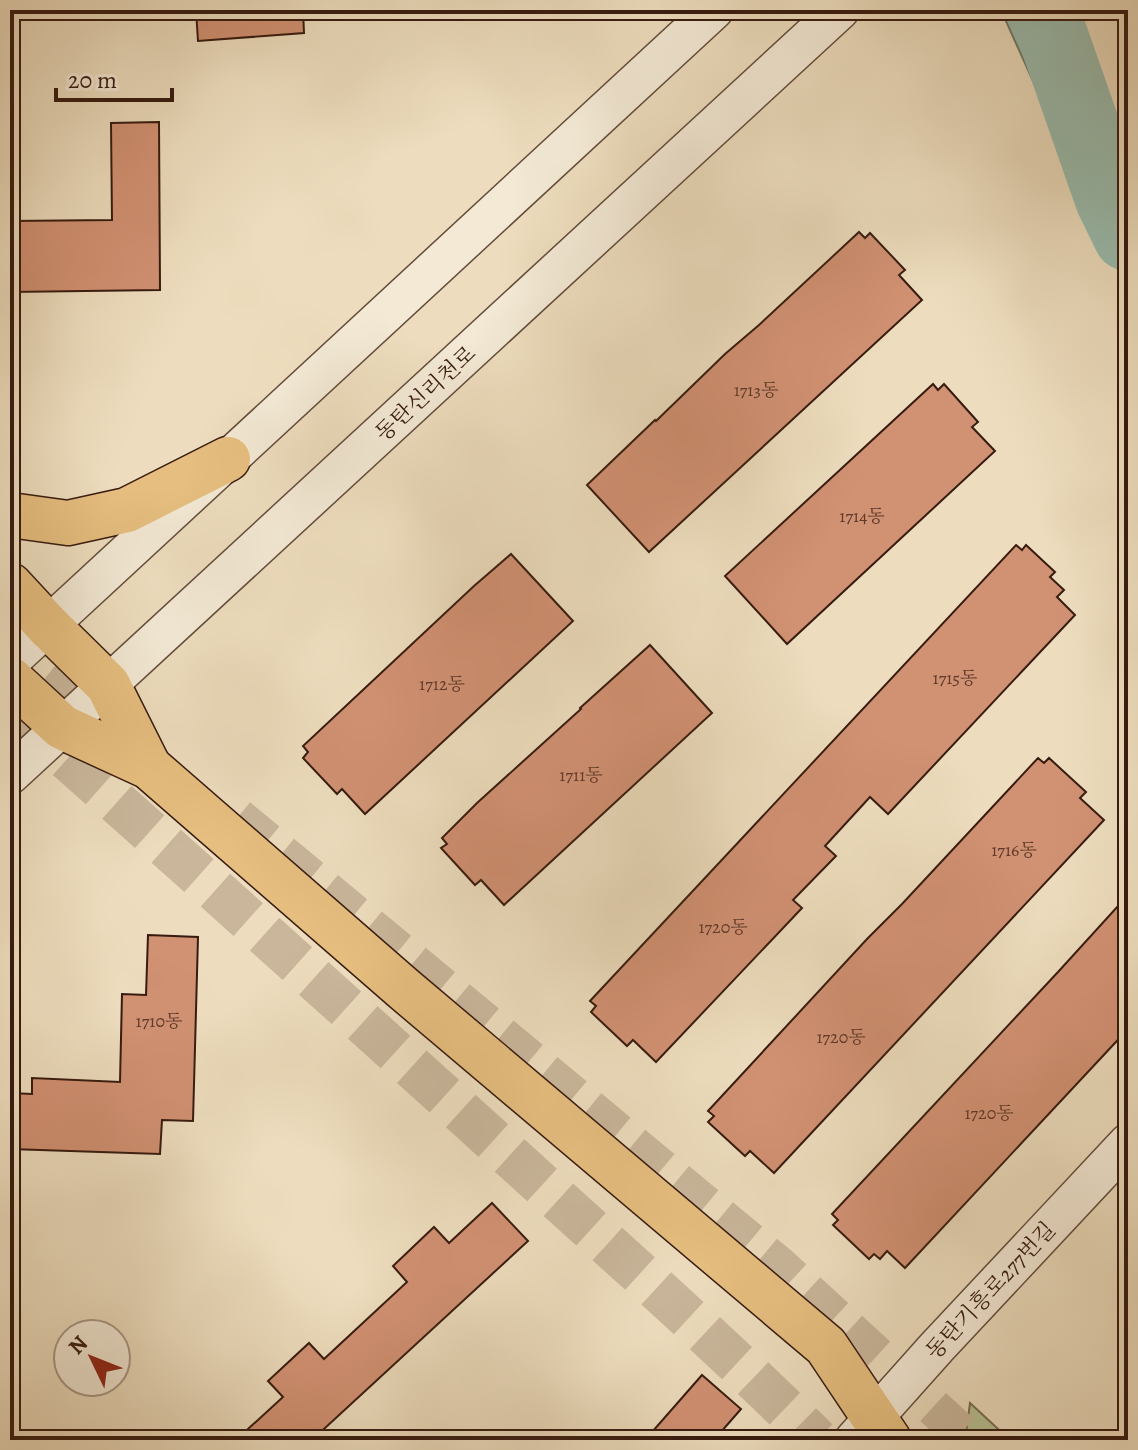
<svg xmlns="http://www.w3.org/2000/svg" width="1138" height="1450" viewBox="0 0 1138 1450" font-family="Alegreya,'Noto Serif KR',serif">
  <rect width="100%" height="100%" fill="#edddbe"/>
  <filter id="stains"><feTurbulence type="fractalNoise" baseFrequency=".0025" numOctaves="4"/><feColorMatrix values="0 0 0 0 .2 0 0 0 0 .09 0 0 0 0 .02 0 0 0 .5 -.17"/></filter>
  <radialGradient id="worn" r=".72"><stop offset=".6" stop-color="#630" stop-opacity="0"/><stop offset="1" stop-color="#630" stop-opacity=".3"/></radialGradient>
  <path fill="#b7c193" stroke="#776e52" stroke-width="2" d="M 970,1403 L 1010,1440 L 965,1440 Z"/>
  <path fill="#9abcae" stroke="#727c6f" stroke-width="2" d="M 1001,10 L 1014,10 L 1128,257 L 1128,292 Z"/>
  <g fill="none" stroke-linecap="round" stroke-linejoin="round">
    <path stroke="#9abcae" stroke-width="70" d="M 1044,10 L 1110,199 L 1128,236"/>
  </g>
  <g fill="#d19173" stroke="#371b10" stroke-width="2">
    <path d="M 196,10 L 303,10 L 304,33 L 198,41 Z"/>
    <path d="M 159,122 L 160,290 L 10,292 L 10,221 L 112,220 L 111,123 Z"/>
    <path d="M 859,232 L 865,238 L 870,233 L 905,270 L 899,275 L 922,300 L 649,552 L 587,485 L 655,420 L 656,421 L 725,354 L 759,325 Z"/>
    <path d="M 933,384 L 938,390 L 944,384 L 978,422 L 972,427 L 995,451 L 787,644 L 725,576 Z"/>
    <path d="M 1016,545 L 1022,550 L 1026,545 L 1055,572 L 1050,577 L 1064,590 L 1057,597 L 1075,615 L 888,814 L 870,797 L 825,846 L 836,856 L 793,900 L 802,908 L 656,1062 L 633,1040 L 627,1046 L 591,1012 L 596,1006 L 590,1001 Z"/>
    <path d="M 511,554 L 573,621 L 365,814 L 342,789 L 337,794 L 303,758 L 308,752 L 303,746 L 474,586 Z"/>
    <path d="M 650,645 L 712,713 L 504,905 L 481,880 L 475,885 L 441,848 L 447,844 L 442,838 L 477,803 L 581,709 L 580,708 Z"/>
    <path d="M 1038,758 L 1044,763 L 1049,758 L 1086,792 L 1080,798 L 1104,820 L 774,1173 L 750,1151 L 745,1156 L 708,1122 L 714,1116 L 708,1111 L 867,939 L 902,904 Z"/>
    <path d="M 1128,895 L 1128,1029 L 905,1268 L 887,1251 L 880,1259 L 874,1254 L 869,1259 L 833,1225 L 838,1220 L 832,1214 L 1058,972 Z"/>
    <path d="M 148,935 L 198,937 L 193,1121 L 162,1120 L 160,1154 L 10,1149 L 10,1093 L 32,1094 L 32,1078 L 120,1082 L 122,994 L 146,995 Z"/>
    <path d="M 492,1203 L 528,1241 L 312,1440 L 236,1440 L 283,1397 L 268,1381 L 309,1343 L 324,1359 L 407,1282 L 393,1266 L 434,1227 L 449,1243 Z"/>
    <path d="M 702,1375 L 741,1409 L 714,1440 L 645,1440 Z"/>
  </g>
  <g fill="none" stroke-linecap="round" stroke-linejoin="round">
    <g stroke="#c9b69b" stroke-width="38" stroke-dasharray="38 19" stroke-linecap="butt">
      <path d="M 10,631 L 119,720"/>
      <path d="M 238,817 L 780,1266 L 969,1440"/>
    </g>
    <path stroke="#c9b69b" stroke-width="44" stroke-dasharray="44 22" stroke-linecap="butt" d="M 18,715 C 186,863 353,1013 519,1164 C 619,1255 721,1345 817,1440"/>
    <g stroke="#644c3c" stroke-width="41">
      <g id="tertiary">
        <path d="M 10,661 L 714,10"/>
        <path d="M 10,775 L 840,10"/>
        <path d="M 854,1440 L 937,1347 L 1128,1143"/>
      </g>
    </g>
    <g stroke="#371b10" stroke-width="47">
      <g id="primary">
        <path d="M 48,626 L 108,685 L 149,767"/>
        <path d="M 10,679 L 62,727 L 149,767 L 404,989 L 826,1346 L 889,1440"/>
      </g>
    </g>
    <g stroke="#371b10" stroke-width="47">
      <g id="trunk">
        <path d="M 10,515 L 68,523 L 127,510 L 228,459"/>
        <path d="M 10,585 L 48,626"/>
      </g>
    </g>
    <use href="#tertiary" stroke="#f3e9d5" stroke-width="38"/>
    <use href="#primary" stroke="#e6be7f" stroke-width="44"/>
    <use href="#trunk" stroke="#e6be7f" stroke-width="44"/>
  </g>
  <g text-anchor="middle" stroke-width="8" stroke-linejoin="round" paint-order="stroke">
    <g font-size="18" fill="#5e3829">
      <text x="756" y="396">1713동</text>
      <text x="862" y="522">1714동</text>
      <text x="955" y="684">1715동</text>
      <text x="442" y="690">1712동</text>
      <text x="581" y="781">1711동</text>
      <text x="1014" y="856">1716동</text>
      <text x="723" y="933">1720동</text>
      <text x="159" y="1027">1710동</text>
      <text x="841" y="1043">1720동</text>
      <text x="989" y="1119">1720동</text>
    </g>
    <g font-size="22" fill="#371b10" stroke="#f3e9d5">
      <text transform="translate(425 393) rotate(-43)" y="8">동탄신리천로</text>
      <text transform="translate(990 1290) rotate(-47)" y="8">동탄기흥로277번길</text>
    </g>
  </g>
  <rect width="1138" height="1450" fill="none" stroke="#edddbe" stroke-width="40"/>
  <rect x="12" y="12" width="1114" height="1426" fill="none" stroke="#371b10" stroke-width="4"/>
  <rect x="20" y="20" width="1098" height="1410" fill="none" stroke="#371b10" stroke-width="2"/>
  <g transform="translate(92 1358) rotate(313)"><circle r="38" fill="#f3e9d5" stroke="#a89786" stroke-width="2"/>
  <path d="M0-6L14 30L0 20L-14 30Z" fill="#8f2418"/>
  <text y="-12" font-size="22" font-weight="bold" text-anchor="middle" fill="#371b10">N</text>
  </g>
  <path d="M56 88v12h116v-12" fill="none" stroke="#371b10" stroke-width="4"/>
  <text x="68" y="88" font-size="24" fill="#371b10" stroke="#f3e9d5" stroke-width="6" paint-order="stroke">20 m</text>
  <rect width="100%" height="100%" filter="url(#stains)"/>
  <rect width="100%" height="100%" fill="url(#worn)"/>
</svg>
